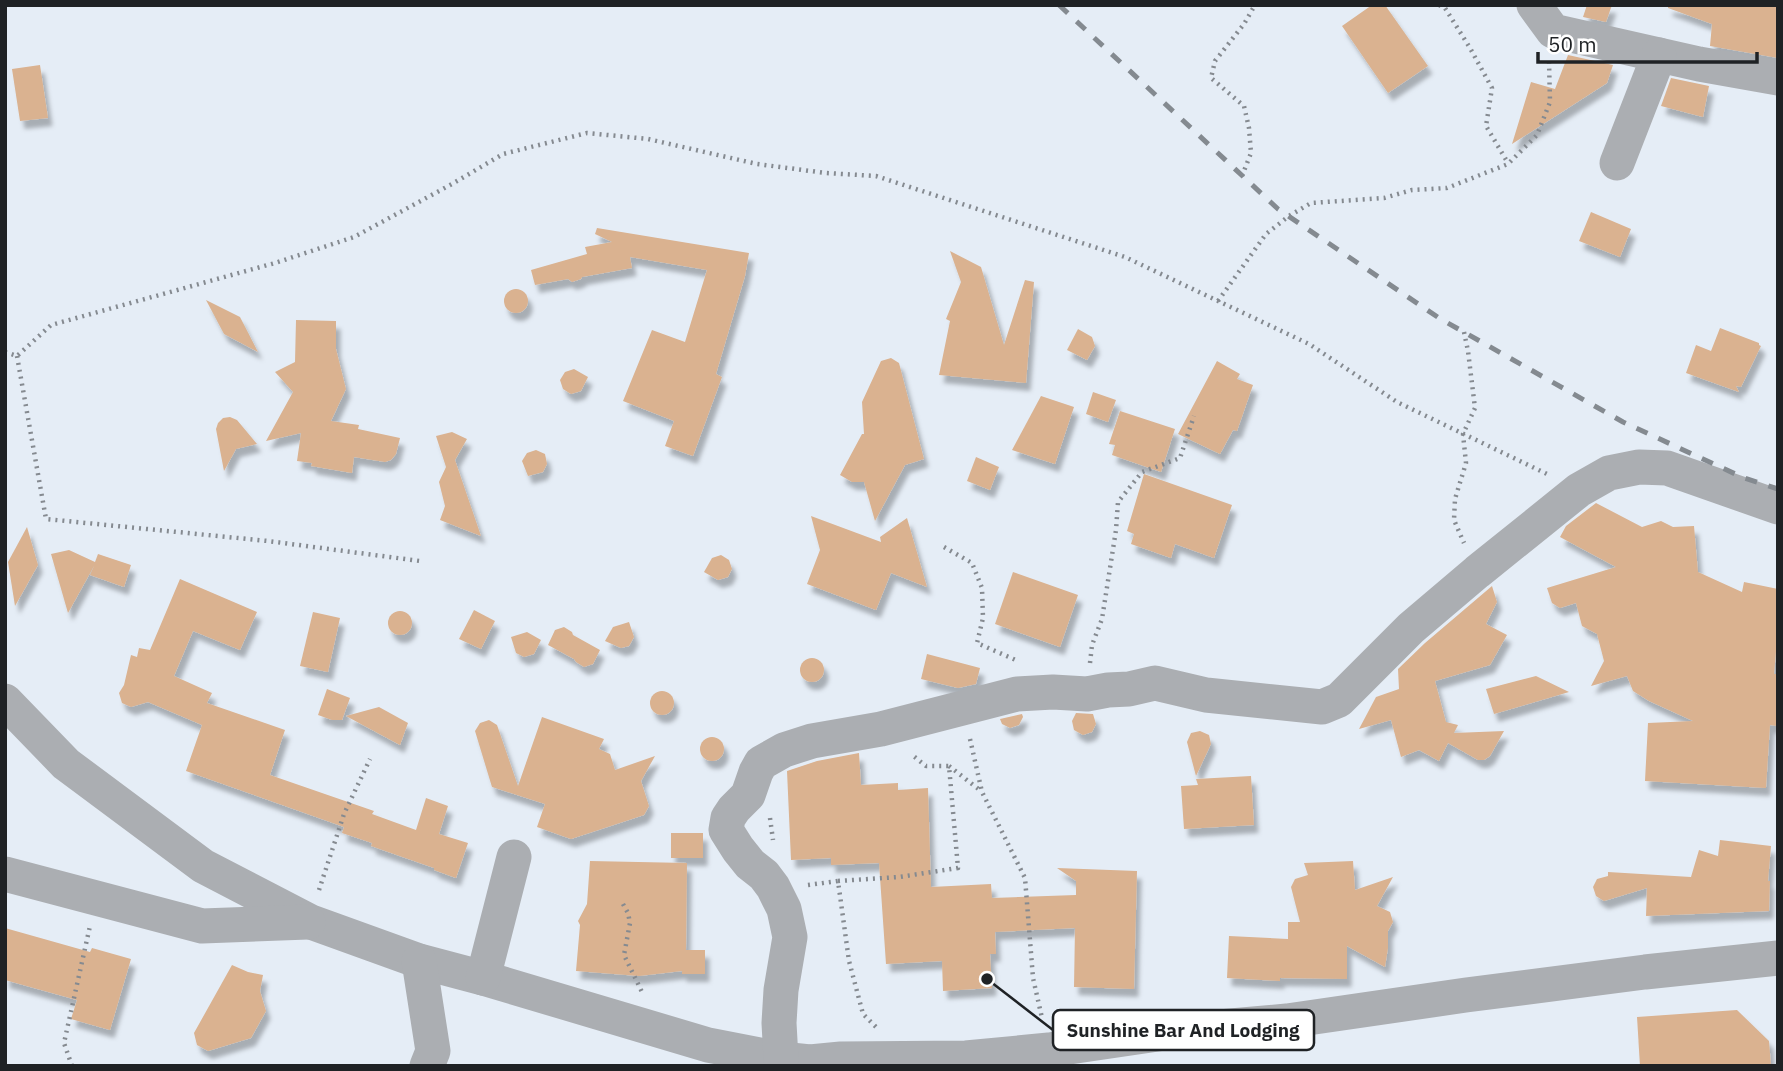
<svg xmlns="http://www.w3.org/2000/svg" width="1783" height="1071" viewBox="0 0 1783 1071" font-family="'IBM Plex Sans',sans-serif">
  <defs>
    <filter id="shadow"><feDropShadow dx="4.5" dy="8" stdDeviation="2" flood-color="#0004"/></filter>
  </defs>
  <rect width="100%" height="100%" fill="#e5edf6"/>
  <g fill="#dab290" filter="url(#shadow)">
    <path d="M 1372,5 L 1385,5 L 1428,66 L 1388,93 L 1342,26 Z"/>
    <path d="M 1587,5 L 1612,5 L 1606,22 L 1583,17 Z"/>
    <path d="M 1668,5 L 1778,5 L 1778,58 L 1710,46 L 1712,24 L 1668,8 Z"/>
    <path d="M 1568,55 L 1613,65 L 1607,83 L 1512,144 L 1531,82 L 1555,89 Z"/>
    <path d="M 40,65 L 48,118 L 20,121 L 12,69 Z"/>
    <path d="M 1671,78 L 1709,86 L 1703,117 L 1661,106 Z"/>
    <path d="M 1591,212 L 1631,229 L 1620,257 L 1579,241 Z"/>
    <path d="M 597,228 L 749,253 L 745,276 L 716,374 L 722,377 L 693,456 L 665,446 L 674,421 L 623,401 L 652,330 L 685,342 L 707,270 L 630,257 L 632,268 L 582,277 L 581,279 L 572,282 L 568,279 L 535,285 L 531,270 L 587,254 L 585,247 L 612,242 L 595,234 Z"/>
    <path d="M 950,251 L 981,267 L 1004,345 L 1025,280 L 1034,282 L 1026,383 L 939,375 L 950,321 L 946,319 L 961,282 Z"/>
    <circle cx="516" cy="301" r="12"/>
    <path d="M 206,300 L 240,317 L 258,352 L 224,334 Z"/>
    <path d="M 296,320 L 336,321 L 336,349 L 346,389 L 331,421 L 359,425 L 358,429 L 400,438 L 396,454 L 391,460 L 385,462 L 354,457 L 352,473 L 311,466 L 312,463 L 297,461 L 301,433 L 266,441 L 293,392 L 275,372 L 295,362 Z"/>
    <path d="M 1720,328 L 1759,343 L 1759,345 L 1761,346 L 1741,387 L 1736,386 L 1739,392 L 1686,373 L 1696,345 L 1711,351 Z"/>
    <path d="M 1078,329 L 1092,337 L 1095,346 L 1087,360 L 1067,350 Z"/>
    <path d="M 891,358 L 899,363 L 924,459 L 905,465 L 875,521 L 864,482 L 852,482 L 840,475 L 862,434 L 864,434 L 862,402 L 881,361 Z"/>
    <path d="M 1217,361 L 1240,374 L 1237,379 L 1253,385 L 1237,431 L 1233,430 L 1220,454 L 1178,434 Z"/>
    <path d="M 574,369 L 588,377 L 581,391 L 571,394 L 563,389 L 560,380 L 565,372 Z"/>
    <path d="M 1093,392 L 1116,400 L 1108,422 L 1086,414 Z"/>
    <path d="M 1041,396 L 1074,407 L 1055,464 L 1012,450 Z"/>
    <path d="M 1120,411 L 1175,429 L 1161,472 L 1112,455 L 1115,445 L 1109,444 Z"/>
    <path d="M 230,417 L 237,420 L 257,444 L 236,449 L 224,471 L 216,429 L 218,423 L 223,418 Z"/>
    <path d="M 452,432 L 467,439 L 455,460 L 481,536 L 440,520 L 445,506 L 439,482 L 446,467 L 436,436 Z"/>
    <path d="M 536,450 L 545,454 L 547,464 L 543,472 L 528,476 L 522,461 L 527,453 Z"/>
    <path d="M 976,457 L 999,467 L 990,490 L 967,481 Z"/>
    <path d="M 1144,474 L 1232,505 L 1214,558 L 1175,544 L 1171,558 L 1131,544 L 1134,534 L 1127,531 Z"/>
    <path d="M 1596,503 L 1642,527 L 1661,521 L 1673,527 L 1694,526 L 1698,572 L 1742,592 L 1744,582 L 1778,589 L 1778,629 L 1774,674 L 1778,674 L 1777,726 L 1770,725 L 1766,788 L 1645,781 L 1648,723 L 1693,721 L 1649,701 L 1633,691 L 1627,676 L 1591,686 L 1604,661 L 1597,634 L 1582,626 L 1576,603 L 1560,608 L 1552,603 L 1547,588 L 1616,567 L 1560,537 L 1566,526 Z"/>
    <path d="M 811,516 L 881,542 L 880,537 L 907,518 L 927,587 L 891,573 L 876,610 L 807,584 L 820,550 Z"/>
    <path d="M 27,527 L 38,565 L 15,606 L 8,562 Z"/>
    <path d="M 69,550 L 95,562 L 98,554 L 131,565 L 124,587 L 90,575 L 94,566 L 68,613 L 51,554 Z"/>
    <path d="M 721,555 L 729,560 L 732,569 L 728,577 L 718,580 L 704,572 L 712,558 Z"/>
    <path d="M 1013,572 L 1078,595 L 1060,647 L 995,624 Z"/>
    <path d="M 180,579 L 257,612 L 240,650 L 193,631 L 174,676 L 212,693 L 207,703 L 285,730 L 270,775 L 374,811 L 372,814 L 416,830 L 426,798 L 448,806 L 439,834 L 468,843 L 456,878 L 434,870 L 434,868 L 371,846 L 372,843 L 342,833 L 344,827 L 186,771 L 202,725 L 148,702 L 131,707 L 122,703 L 119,693 L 124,685 L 131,655 L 137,657 L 139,648 L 150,650 Z"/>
    <path d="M 1492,586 L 1497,602 L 1486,624 L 1507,635 L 1490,665 L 1435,681 L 1446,722 L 1458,725 L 1454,733 L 1504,731 L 1490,756 L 1484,760 L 1478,760 L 1448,743 L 1439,761 L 1419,750 L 1401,757 L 1391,720 L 1359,729 L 1376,697 L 1399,689 L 1398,669 L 1425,643 Z"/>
    <path d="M 474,610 L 495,621 L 481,649 L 459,639 Z"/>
    <circle cx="400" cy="623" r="12"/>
    <path d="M 313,612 L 340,618 L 328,672 L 300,666 Z"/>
    <path d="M 629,622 L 634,637 L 629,646 L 621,648 L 605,641 L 613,627 Z"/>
    <path d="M 564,627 L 572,632 L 573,635 L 600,650 L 593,664 L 584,667 L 576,662 L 574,659 L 548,645 L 555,630 Z"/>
    <path d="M 527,632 L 541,640 L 534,654 L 524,657 L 516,653 L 511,637 Z"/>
    <path d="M 927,654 L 980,668 L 976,684 L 958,688 L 921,679 Z"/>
    <circle cx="812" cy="670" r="12"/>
    <path d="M 1536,676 L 1569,692 L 1494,714 L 1486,689 Z"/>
    <path d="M 327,689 L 350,698 L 342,720 L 332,720 L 318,715 Z"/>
    <circle cx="662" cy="703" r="12"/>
    <path d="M 379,707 L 408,723 L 400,745 L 346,716 Z"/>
    <path d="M 1076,713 L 1093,714 L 1096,724 L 1092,732 L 1083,735 L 1074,730 L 1072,721 Z"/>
    <path d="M 1022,714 L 1023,717 L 1019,725 L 1010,728 L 1002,724 L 1000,719 Z"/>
    <path d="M 542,717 L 604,739 L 599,749 L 610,754 L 615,770 L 655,756 L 641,781 L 649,806 L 644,815 L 571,839 L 537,827 L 545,804 L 492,787 L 475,731 L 480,723 L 489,720 L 497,725 L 518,786 Z"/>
    <path d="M 1200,731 L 1209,735 L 1211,744 L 1196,776 L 1187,742 L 1191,733 Z"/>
    <circle cx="712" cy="749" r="12"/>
    <path d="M 859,753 L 861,785 L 898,783 L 898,790 L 928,788 L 931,887 L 991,884 L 992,898 L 1076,895 L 1076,881 L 1057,868 L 1137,871 L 1134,989 L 1074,987 L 1075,928 L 995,932 L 996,954 L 990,954 L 992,988 L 943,991 L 942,961 L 886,964 L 879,863 L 831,865 L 831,858 L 791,860 L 787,771 L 817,761 Z"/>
    <path d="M 1251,776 L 1254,825 L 1184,829 L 1181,786 L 1198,785 L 1196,779 Z"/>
    <rect x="671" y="833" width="32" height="25"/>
    <path d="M 1720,840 L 1771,846 L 1768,881 L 1770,881 L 1769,911 L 1646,916 L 1647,888 L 1604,901 L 1596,896 L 1593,887 L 1597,879 L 1608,876 L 1608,872 L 1691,877 L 1699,850 L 1718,856 Z"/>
    <path d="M 590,861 L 687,863 L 686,950 L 705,950 L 705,974 L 682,974 L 682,971 L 639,976 L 576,971 L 580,925 L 578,921 L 587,904 Z"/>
    <path d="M 1353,861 L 1355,890 L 1393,877 L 1377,906 L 1390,912 L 1393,922 L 1388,931 L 1388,948 L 1385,967 L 1347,946 L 1347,979 L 1280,978 L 1280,981 L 1227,978 L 1229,936 L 1288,939 L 1288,922 L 1300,922 L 1291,887 L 1295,879 L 1308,875 L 1304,863 Z"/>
    <path d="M 5,928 L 90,952 L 92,948 L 131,959 L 110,1030 L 71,1019 L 77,1000 L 5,980 Z"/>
    <path d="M 232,965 L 248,972 L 263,975 L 260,991 L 266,1011 L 251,1038 L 208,1051 L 197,1045 L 194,1033 Z"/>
    <path d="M 1737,1010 L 1769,1041 L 1771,1066 L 1640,1066 L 1637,1017 Z"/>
  </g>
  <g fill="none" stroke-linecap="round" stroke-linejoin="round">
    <g stroke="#858a90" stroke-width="4.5" stroke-dasharray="2 5" stroke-linecap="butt">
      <path d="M 1439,5 L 1445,8 L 1470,48 L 1492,88 L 1486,126 L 1508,163"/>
      <path d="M 1242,176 L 1251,153 L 1249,128 L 1244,106 L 1211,78 L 1215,61 L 1244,24 L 1255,5"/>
      <path d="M 1218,301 L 1266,234 L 1289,216 L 1311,203 L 1384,198 L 1412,190 L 1447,188 L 1508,164 L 1537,135 L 1550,102 L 1549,61"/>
      <path d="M 1464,332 L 1468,351 L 1475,408 L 1463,434 L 1466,463 L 1455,499 L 1454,520 L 1464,543"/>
      <path d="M 5,352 L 17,356 L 51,325 L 275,263 L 354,237 L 452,184 L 503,154 L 587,133 L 648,139 L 757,164 L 826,173 L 876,176 L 1125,257 L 1309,344 L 1397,402 L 1547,474"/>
      <path d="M 17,356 L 46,519 L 268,541 L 420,561"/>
      <path d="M 944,547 L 972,563 L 982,588 L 983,618 L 977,643 L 1018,661"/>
      <path d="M 1090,663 L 1092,645 L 1102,619 L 1116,530 L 1118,502 L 1142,472 L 1180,458 L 1194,416"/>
      <path d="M 970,739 L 982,792 L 1025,878 L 1033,978 L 1042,1018"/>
      <path d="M 949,766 L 981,791"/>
      <path d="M 770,818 L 773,840"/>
      <path d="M 838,881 L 899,877 L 958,868 L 949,766 L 926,766 L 911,754"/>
      <path d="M 808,885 L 838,881 L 849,961 L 863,1014 L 876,1027"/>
      <path d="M 319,890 L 344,814 L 370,759"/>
      <path d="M 623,904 L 628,913 L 630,923 L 624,955 L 642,992"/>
      <path d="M 72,1066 L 64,1043 L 90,926"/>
    </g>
    <g stroke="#abaeb2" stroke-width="35">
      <path d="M 1534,5 L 1553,31 L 1699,64 L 1778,78"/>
      <path d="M 1617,163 L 1659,55"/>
      <path d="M 5,701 L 66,764 L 203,866 L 311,922 L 419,961 L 483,978 L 708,1045 L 781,1059 L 810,1062 L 841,1059 L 966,1058 L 1049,1050 L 1185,1030 L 1287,1021 L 1466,995 L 1645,972 L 1778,958"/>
      <path d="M 5,874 L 202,926 L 308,922"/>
      <path d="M 419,961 L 433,1051 L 427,1066"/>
      <path d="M 483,978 L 514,857"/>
      <path d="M 781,1059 L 779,1023 L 781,990 L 790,937 L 784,909 L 773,887 L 764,875 L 750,864 L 738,849 L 726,830 L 728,818 L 734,809 L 748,795 L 756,772 L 761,763 L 784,750 L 812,741 L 881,729 L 1017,694 L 1053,692 L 1087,694 L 1108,690 L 1129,689 L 1155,683 L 1206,695 L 1322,707 L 1339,700 L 1411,628 L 1477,572 L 1579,490 L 1609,473 L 1639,467 L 1667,468 L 1778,507"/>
    </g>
    <path stroke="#848a90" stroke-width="5" stroke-dasharray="12 12" stroke-linecap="butt" d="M 1059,5 L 1278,209 L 1439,318 L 1623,422 L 1744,478 L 1778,489"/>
  </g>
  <path fill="none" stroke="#1f2225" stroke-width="2.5" d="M987 979L1053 1030"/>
  <circle fill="#1f2225" stroke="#fff" stroke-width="2.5" cx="987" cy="979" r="7"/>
  <rect fill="#fff" stroke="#1f2225" stroke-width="2.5" x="1053" y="1010" width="261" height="40" rx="7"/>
  <g font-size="19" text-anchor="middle" font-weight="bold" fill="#1f2225">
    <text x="1183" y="1037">Sunshine Bar And Lodging</text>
  </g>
  <rect width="1783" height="1071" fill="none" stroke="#1f2225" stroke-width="14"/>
  <path d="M1538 52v10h219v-10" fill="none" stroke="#1f2225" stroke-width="3.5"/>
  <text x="1548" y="52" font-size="21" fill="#1f2225" stroke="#ffffff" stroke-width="5" paint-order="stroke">50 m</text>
</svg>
